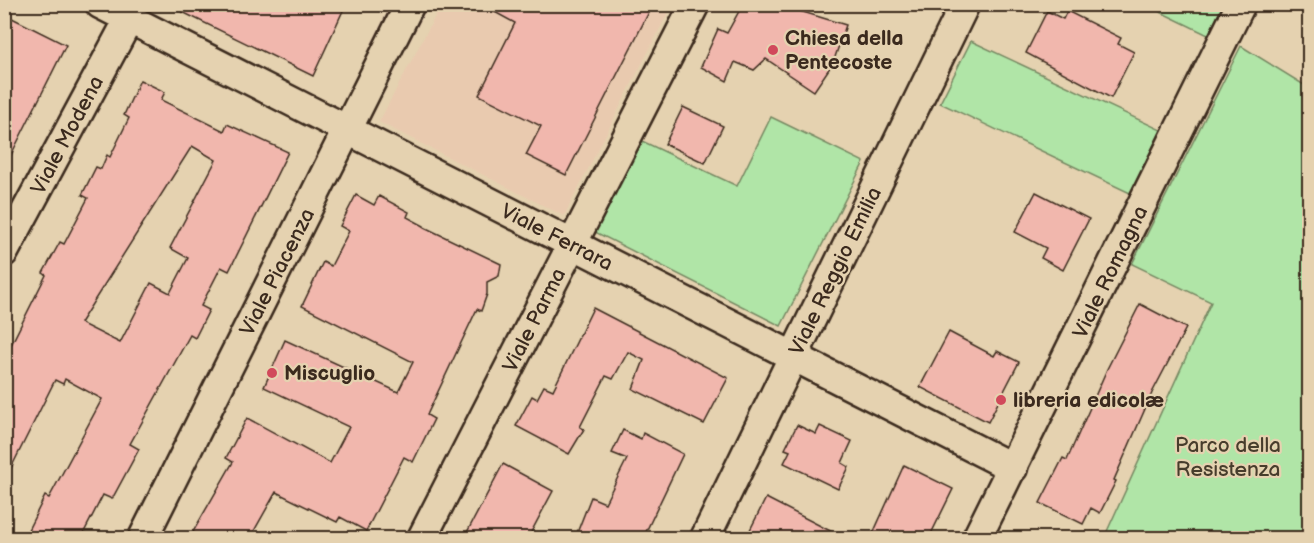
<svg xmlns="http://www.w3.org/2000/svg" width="1314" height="543" viewBox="0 0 1314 543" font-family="'Balsamiq Sans',sans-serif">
  <rect width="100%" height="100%" fill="#e5d2b0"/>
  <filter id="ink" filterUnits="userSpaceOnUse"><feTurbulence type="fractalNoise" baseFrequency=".0167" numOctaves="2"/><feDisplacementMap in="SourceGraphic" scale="12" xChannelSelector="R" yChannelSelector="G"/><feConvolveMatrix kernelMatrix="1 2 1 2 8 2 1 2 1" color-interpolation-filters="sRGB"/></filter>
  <g filter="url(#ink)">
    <path fill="#e9caaf" d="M 441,5 L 672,5 L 564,216 L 379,122 Z"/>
    <g fill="#b0e5a7" stroke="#768862" stroke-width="1.5">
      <path d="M 1146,5 L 1223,5 L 1208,35 Z"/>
      <path d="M 971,41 L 1161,130 L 1130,193 L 940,103 Z"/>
      <path d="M 1241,46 L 1309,88 L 1309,538 L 1104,538 L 1211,302 L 1132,264 Z"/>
      <path d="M 771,117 L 864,162 L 781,326 L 595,232 L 642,141 L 737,186 Z"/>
    </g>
    <g fill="#f1b7ad" stroke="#3b2a1e" stroke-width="1.5" fill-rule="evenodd">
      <path d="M 166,4 L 346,4 L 313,76 Z"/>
      <path d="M 480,4 L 653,4 L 566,175 L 526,155 L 541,126 L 479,95 L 515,23 Z"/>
      <path d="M 743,4 L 795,4 L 793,9 L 846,25 L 833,63 L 814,91 L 766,59 L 754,70 L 735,62 L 727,81 L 701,67 L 718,29 L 727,33 Z"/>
      <path d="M 1047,11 L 1063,19 L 1067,11 L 1121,38 L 1118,44 L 1134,52 L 1111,98 L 1026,53 Z"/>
      <path d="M 4,14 L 66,45 L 4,169 Z"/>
      <path d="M 140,80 L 165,92 L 161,100 L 224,131 L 227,124 L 288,152 L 229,271 L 221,267 L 201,306 L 209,310 L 195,338 L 190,335 L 130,444 L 139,449 L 112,499 L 103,495 L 81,538 L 24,538 L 45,496 L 49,498 L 102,399 L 65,379 L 63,384 L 55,380 L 4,482 L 4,359 L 46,275 L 43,273 L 60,242 L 64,244 L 88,198 L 82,195 L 96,167 L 101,169 L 107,155 L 110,157 L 129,118 L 124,115 ZM 192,146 L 216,160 L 170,248 L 188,258 L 170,293 L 151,283 L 120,343 L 80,323 Z"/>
      <path d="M 683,107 L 723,126 L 705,163 L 665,144 Z"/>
      <path d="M 1036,192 L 1089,219 L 1063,270 L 1041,258 L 1046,248 L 1015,232 Z"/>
      <path d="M 356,195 L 374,205 L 379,196 L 409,212 L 407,217 L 424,226 L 424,227 L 501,264 L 499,276 L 487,282 L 487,294 L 481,311 L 477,309 L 427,415 L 434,419 L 413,462 L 404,457 L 366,531 L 340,517 L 337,522 L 276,492 L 250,538 L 204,538 L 193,532 L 233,462 L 226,458 L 247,418 L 330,463 L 349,427 L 264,387 L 285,340 L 398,392 L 413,362 L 302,306 L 323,262 L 331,266 L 349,231 L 340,226 Z"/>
      <path d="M 1140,304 L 1186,328 L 1152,393 L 1114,480 L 1116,481 L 1100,513 L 1091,508 L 1083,524 L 1040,503 L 1063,458 L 1067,460 L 1107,369 Z"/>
      <path d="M 593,308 L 728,378 L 704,424 L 633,389 L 644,360 L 628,352 L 613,379 L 606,376 L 580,427 L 584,429 L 569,454 L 516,426 L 532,396 L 537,399 L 544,386 L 553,390 Z"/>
      <path d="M 949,332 L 994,356 L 997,351 L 1019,362 L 988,422 L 920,387 Z"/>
      <path d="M 797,425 L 816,434 L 820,426 L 852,441 L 842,463 L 849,467 L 838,489 L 784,463 L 790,451 L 785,449 Z"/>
      <path d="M 623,430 L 641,439 L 643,433 L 683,454 L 643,538 L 575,538 L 591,497 L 605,503 L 627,459 L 612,453 Z"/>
      <path d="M 503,464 L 553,491 L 528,538 L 464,538 Z"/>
      <path d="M 904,465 L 953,489 L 929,538 L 871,538 Z"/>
      <path d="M 766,498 L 844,538 L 746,538 Z"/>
    </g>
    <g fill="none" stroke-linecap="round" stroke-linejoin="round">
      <g stroke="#3b2a1e" stroke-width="33">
        <g id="minor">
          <path d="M 100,4 L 1013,468"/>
          <path d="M 4,252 L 129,19"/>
          <path d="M 143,538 L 410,4"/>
          <path d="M 422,538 L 695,4"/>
          <path d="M 705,538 L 965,4"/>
          <path d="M 977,538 L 1241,4"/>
        </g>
      </g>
      <use href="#minor" stroke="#e5d2b0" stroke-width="28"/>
    </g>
  </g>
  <g fill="#d1495b" stroke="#e5d2b0" stroke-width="2">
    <circle cx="773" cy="50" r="6"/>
    <circle cx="272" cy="373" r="6"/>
    <circle cx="1001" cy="400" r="6"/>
  </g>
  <g text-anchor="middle" stroke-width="4.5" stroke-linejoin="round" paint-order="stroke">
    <g font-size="21" font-weight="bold" fill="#3b2a1e" stroke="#e5d2b0" text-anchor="start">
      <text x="785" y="45">Chiesa della<tspan x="785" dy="24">Pentecoste</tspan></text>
      <text x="284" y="380">Miscuglio</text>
      <text x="1013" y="407">libreria edicolæ</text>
    </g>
    <g font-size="21" fill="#3b2a1e" stroke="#e5d2b0">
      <text transform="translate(67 135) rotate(-62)" y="7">Viale Modena</text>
      <text transform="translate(557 237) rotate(27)" y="7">Viale Ferrara</text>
      <text transform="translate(835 271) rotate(-64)" y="7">Viale Reggio Emilia</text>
      <text transform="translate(277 272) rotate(-63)" y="7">Viale Piacenza</text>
      <text transform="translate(1110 272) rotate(-64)" y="7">Viale Romagna</text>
      <text transform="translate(534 320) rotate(-63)" y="7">Viale Parma</text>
    </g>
    <g font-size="21" fill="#473d2c" stroke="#e5d2b0">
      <text x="1228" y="452">Parco della<tspan x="1228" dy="24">Resistenza</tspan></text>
    </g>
  </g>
  <rect width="1314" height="543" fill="none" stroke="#e5d2b0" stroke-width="24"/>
  <rect x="12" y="12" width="1290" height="519" fill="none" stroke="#3b2a1e" stroke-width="2" filter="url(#ink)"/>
</svg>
